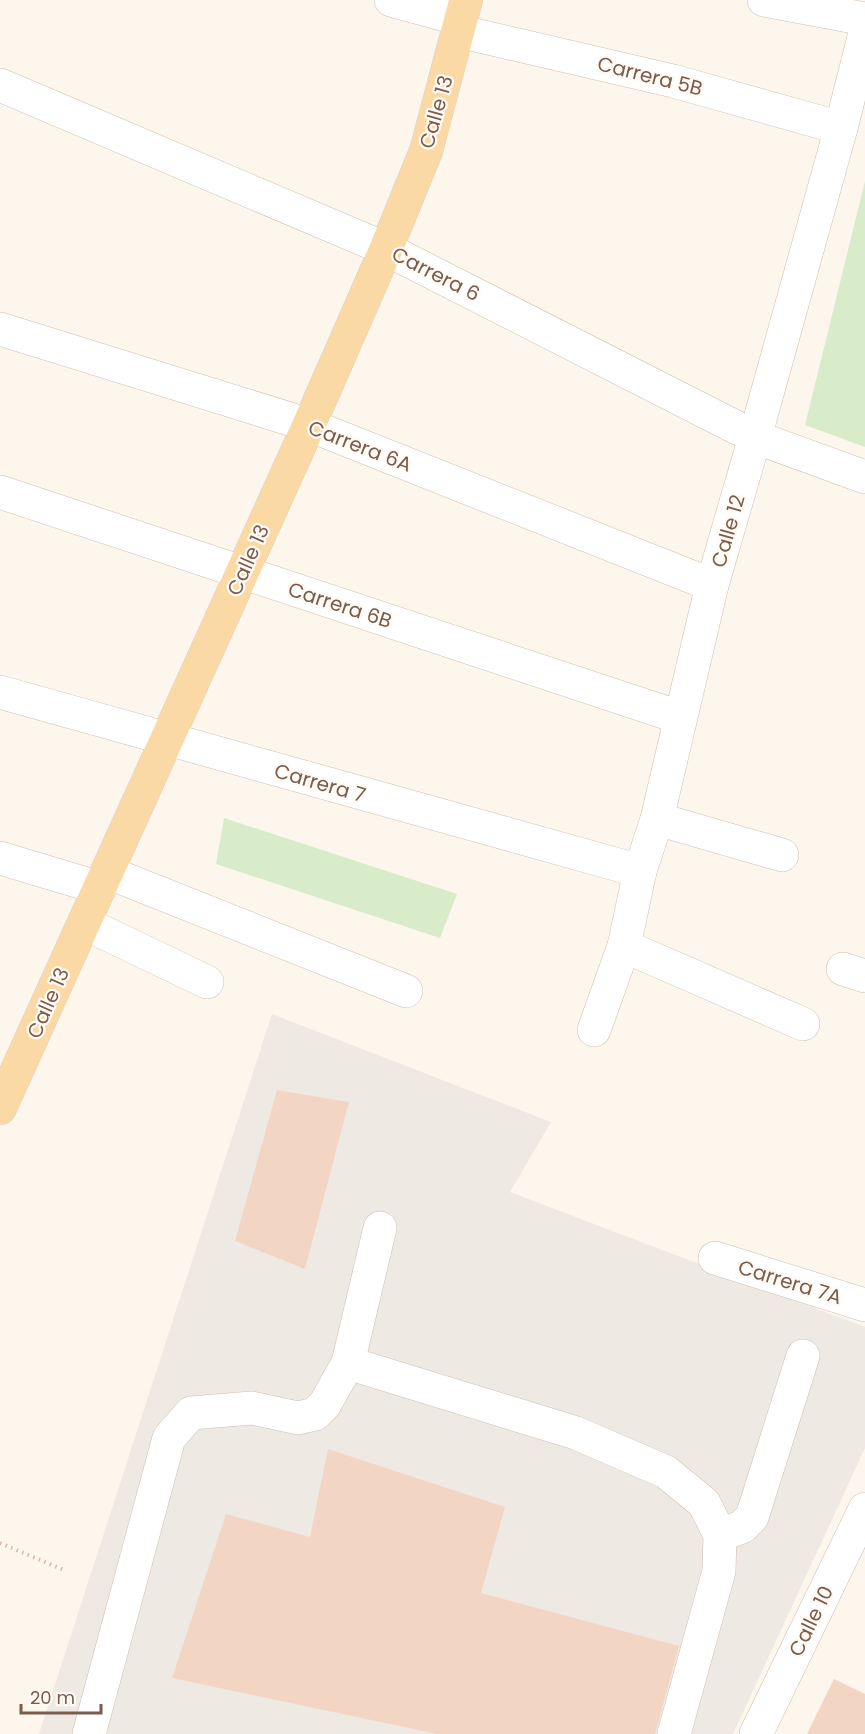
<svg xmlns="http://www.w3.org/2000/svg" width="865" height="1734" viewBox="0 0 865 1734" font-family="Poppins,sans-serif">
  <rect width="100%" height="100%" fill="#fdf6ec"/>
  <path fill="#efe9e4" d="M 272,1014 L 551,1122 L 510,1192 L 865,1327 L 865,1448 L 733,1734 L 39,1734 Z"/>
  <g fill="#d8ecc9">
    <path d="M 865,181 L 865,447 L 805,425 Z"/>
    <path d="M 224,818 L 457,894 L 440,938 L 216,864 Z"/>
  </g>
  <g fill="#f3d5c3">
    <path d="M 277,1090 L 349,1102 L 305,1269 L 235,1241 Z"/>
    <path d="M 328,1449 L 505,1507 L 481,1593 L 679,1646 L 655,1734 L 437,1734 L 172,1678 L 226,1514 L 310,1537 Z"/>
    <path d="M 834,1679 L 865,1694 L 865,1734 L 807,1734 Z"/>
  </g>
  <g fill="none" stroke-linecap="round" stroke-linejoin="round">
    <g stroke="#d1beb0" stroke-width="34">
      <g id="minor">
        <path d="M 391,0 L 460,19"/>
        <path d="M 764,0 L 865,19"/>
        <path d="M 458,31 L 673,81 L 841,128"/>
        <path d="M 0,85 L 386,249 L 755,437 L 865,477"/>
        <path d="M 0,329 L 309,425 L 712,585"/>
        <path d="M 0,492 L 679,717"/>
        <path d="M 0,692 L 640,871"/>
        <path d="M 657,819 L 782,855"/>
        <path d="M 0,858 L 100,888"/>
        <path d="M 107,872 L 406,991"/>
        <path d="M 84,923 L 207,982"/>
        <path d="M 624,946 L 803,1024"/>
        <path d="M 843,969 L 865,976"/>
        <path d="M 594,1030 L 624,946 L 640,871 L 657,819 L 712,585 L 755,437 L 841,128 L 865,33"/>
        <path d="M 715,1258 L 865,1305"/>
        <path d="M 348,1363 L 576,1433 L 666,1472 L 704,1503 L 720,1535 L 719,1571 L 674,1734"/>
        <path d="M 720,1535 L 742,1527 L 752,1517 L 803,1356"/>
        <path d="M 89,1734 L 169,1438 L 191,1413 L 252,1408 L 298,1418 L 315,1414 L 325,1404 L 348,1363 L 380,1228"/>
        <path d="M 756,1734 L 865,1509"/>
      </g>
    </g>
    <g stroke="#dad1cd" stroke-width="34">
      <path id="major" d="M 0,1108 L 309,425 L 386,249 L 426,151 L 466,0"/>
    </g>
    <path stroke="#d9b8a5" stroke-width="4" stroke-dasharray="1.5 4.5" stroke-linecap="butt" d="M 0,1543 L 64,1570"/>
    <use href="#minor" stroke="#fff" stroke-width="33"/>
    <use href="#major" stroke="#fbd9a5" stroke-width="33"/>
  </g>
  <g text-anchor="middle" stroke-width="4.5" stroke-linejoin="round" paint-order="stroke">
    <g font-size="20" fill="#7a5c4d" stroke="#fffaf3">
      <text transform="translate(650 76) rotate(14)" y="7">Carrera 5B</text>
      <text transform="translate(436 112) rotate(-74)" y="7">Calle 13</text>
      <text transform="translate(436 274) rotate(27)" y="7">Carrera 6</text>
      <text transform="translate(360 446) rotate(21)" y="7">Carrera 6A</text>
      <text transform="translate(728 531) rotate(-74)" y="7">Calle 12</text>
      <text transform="translate(248 560) rotate(-66)" y="7">Calle 13</text>
      <text transform="translate(340 605) rotate(18)" y="7">Carrera 6B</text>
      <text transform="translate(320 783) rotate(16)" y="7">Carrera 7</text>
      <text transform="translate(48 1003) rotate(-66)" y="7">Calle 13</text>
      <text transform="translate(790 1282) rotate(17)" y="7">Carrera 7A</text>
      <text transform="translate(811 1621) rotate(-64)" y="7">Calle 10</text>
    </g>
  </g>
  <path d="M21 1704v9h80v-9" fill="none" stroke="#7a5c4d" stroke-width="3"/>
  <text x="30" y="1704" font-size="18" fill="#7a5c4d" stroke="#fffaf3" stroke-width="4.5" paint-order="stroke">20 m</text>
</svg>
